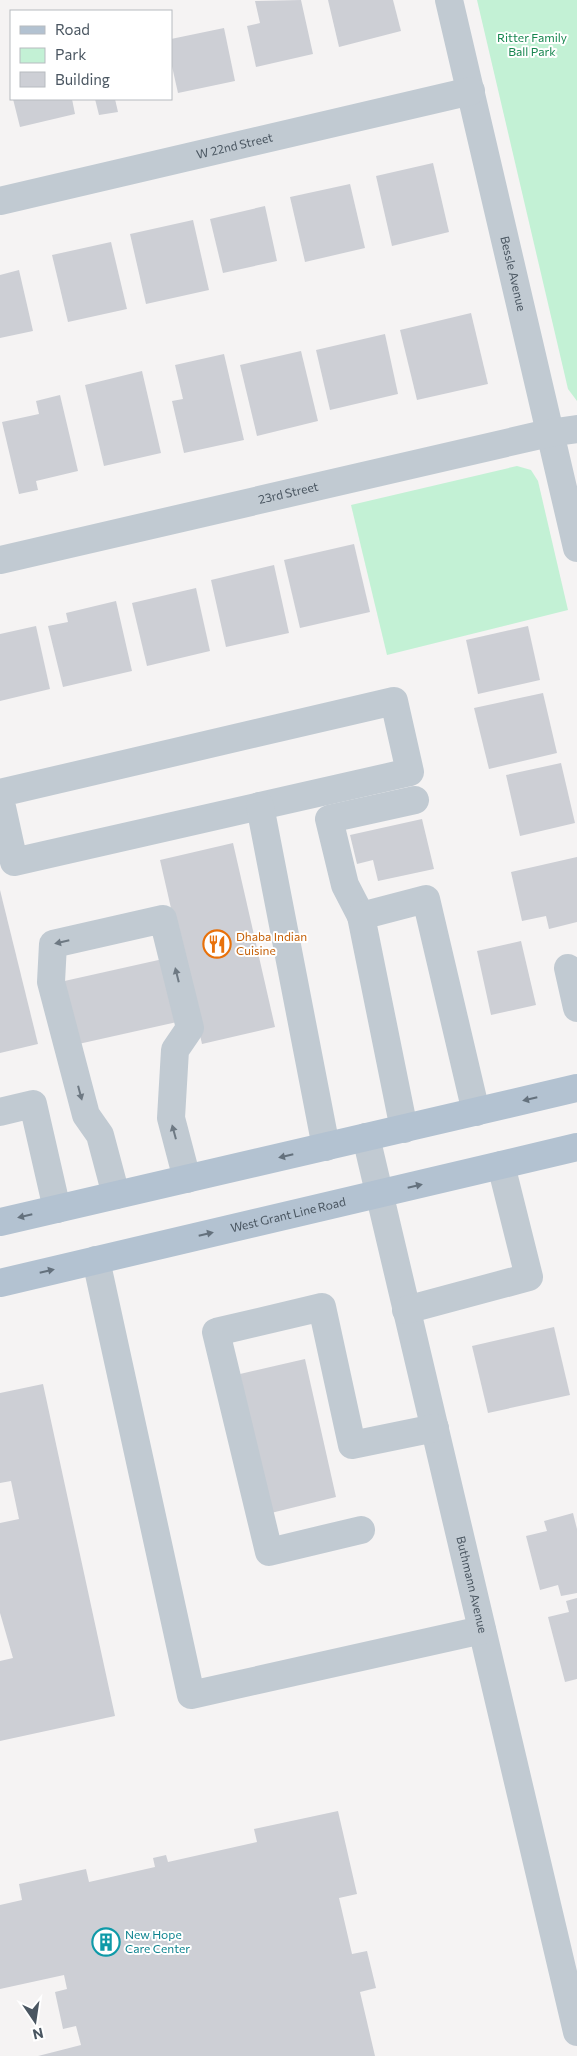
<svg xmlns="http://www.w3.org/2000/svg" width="577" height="2056" viewBox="0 0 577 2056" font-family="Commissioner,sans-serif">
  <rect width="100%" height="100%" fill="#f5f3f3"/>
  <g fill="#c3f1d5">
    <path d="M 477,0 L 577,0 L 577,401 L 568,389 Z"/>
    <path d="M 517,466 L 531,470 L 538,481 L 568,610 L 387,655 L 351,505 Z"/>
  </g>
  <g fill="#cdcfd5">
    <path d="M 301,0 L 313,54 L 256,67 L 247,26 L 260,23 L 255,1 Z"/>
    <path d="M 328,0 L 393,0 L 401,31 L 339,47 Z"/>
    <path d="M 224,28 L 235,81 L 178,93 L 171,62 L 171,39 Z"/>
    <path d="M 13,99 L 72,99 L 75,114 L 20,127 Z"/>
    <path d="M 95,99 L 115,99 L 118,112 L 99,115 Z"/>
    <path d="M 433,163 L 449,232 L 392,246 L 376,176 Z"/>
    <path d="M 350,184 L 365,248 L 305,262 L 290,197 Z"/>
    <path d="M 265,206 L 277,261 L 223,273 L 210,219 Z"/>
    <path d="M 193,220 L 209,290 L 146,304 L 130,234 Z"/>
    <path d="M 111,242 L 127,309 L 68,322 L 52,255 Z"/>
    <path d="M 19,270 L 33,331 L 0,338 L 0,275 Z"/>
    <path d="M 471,313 L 488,384 L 417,400 L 400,330 Z"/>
    <path d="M 385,334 L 398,394 L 330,410 L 316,350 Z"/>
    <path d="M 301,351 L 318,421 L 257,436 L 240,365 Z"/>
    <path d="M 224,354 L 244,440 L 184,453 L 172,401 L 183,399 L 175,365 Z"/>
    <path d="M 142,371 L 161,453 L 104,466 L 85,385 Z"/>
    <path d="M 60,395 L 78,471 L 36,481 L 38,490 L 19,494 L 2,422 L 39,414 L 36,401 Z"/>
    <path d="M 354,544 L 370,612 L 300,628 L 284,560 Z"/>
    <path d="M 274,565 L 289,633 L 226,647 L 211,580 Z"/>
    <path d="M 196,588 L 210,651 L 147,666 L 132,603 Z"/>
    <path d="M 116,601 L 132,671 L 63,687 L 48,626 L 68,622 L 66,613 Z"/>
    <path d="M 36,626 L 50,689 L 0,701 L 0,634 Z"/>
    <path d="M 528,626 L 540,680 L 478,694 L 466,640 Z"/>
    <path d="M 543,693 L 557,753 L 489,769 L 474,708 Z"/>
    <path d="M 561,763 L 575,823 L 520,836 L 506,775 Z"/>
    <path d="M 422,819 L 434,869 L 378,881 L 373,860 L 357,864 L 350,835 Z"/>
    <path d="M 233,843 L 275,1027 L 202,1044 L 160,860 Z"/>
    <path d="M 577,857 L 577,922 L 549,929 L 546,916 L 522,921 L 511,872 Z"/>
    <path d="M 0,890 L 38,1044 L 0,1053 Z"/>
    <path d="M 521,941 L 536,1005 L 491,1015 L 477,951 Z"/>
    <path d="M 163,959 L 177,1022 L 74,1045 L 60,982 Z"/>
    <path d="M 554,1327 L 570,1395 L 488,1413 L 472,1346 Z"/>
    <path d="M 305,1359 L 336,1497 L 271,1513 L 240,1374 Z"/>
    <path d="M 43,1384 L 115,1716 L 0,1741 L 0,1661 L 13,1658 L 0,1613 L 0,1523 L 19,1519 L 11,1481 L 0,1483 L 0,1393 Z"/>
    <path d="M 573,1513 L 577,1529 L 577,1593 L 561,1596 L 558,1585 L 540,1590 L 526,1536 L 547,1531 L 544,1521 Z"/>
    <path d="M 577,1598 L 577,1679 L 565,1682 L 548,1617 L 569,1612 L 566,1601 Z"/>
    <path d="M 338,1811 L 357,1894 L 339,1898 L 352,1954 L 367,1951 L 376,1988 L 360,1992 L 375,2056 L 38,2056 L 81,2045 L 76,2026 L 63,2029 L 55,1992 L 67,1989 L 64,1975 L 0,1989 L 0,1905 L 22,1900 L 19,1884 L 86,1869 L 89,1882 L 155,1867 L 153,1858 L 166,1855 L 168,1862 L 257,1842 L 254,1829 Z"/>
  </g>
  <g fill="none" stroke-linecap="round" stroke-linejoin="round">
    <g stroke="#c1cad2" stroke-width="28">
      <path id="s1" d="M 449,0 L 577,548"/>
      <path id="s2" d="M 0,201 L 471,91"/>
      <path id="s3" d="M 0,560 L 549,433 L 577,429"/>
      <path d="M 0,793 L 394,701 L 410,772 L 14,862 L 0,798"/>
      <path d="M 260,806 L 326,1147"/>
      <path d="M 361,916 L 345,885 L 329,819 L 415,800"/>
      <path d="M 568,968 L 577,1008"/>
      <path d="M 0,1112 L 33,1104 L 57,1209"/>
      <path d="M 404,1129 L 361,916 L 426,899 L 476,1112"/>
      <path id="s4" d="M 366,1137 L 577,2032"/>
      <path d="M 116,1195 L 100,1135 L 86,1115 L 51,982 L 53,944 L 163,919 L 190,1028 L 175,1050 L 171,1118 L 187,1179"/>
      <path d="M 96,1260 L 191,1695 L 482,1630"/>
      <path d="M 406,1310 L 529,1277 L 501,1165"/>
      <path d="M 361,1530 L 269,1552 L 216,1332 L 322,1307 L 352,1445 L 435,1428"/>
    </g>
    <g stroke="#b3c2d1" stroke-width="28">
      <path d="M 0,1222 L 577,1088"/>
      <path id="s5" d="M 0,1283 L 577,1147"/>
    </g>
  </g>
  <defs><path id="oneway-solid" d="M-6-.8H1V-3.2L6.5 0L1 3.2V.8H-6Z" transform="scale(1.25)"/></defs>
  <g fill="#6e7983">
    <use href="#oneway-solid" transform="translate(62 942) rotate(167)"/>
    <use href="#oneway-solid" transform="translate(177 975) rotate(-104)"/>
    <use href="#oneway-solid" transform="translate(80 1093) rotate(75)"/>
    <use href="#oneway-solid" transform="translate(174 1132) rotate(-105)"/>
  </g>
  <g fill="#64717d">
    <use href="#oneway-solid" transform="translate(530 1099) rotate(167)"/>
    <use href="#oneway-solid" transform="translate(286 1156) rotate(167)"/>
    <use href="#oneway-solid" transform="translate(415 1186) rotate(-13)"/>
    <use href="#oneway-solid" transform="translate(25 1216) rotate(167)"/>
    <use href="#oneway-solid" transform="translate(206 1234) rotate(-13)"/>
    <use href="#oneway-solid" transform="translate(47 1271) rotate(-13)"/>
  </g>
  <defs>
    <g id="restaurant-ring" transform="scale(1.4375)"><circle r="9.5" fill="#fff" stroke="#e8710a" stroke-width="1.5"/><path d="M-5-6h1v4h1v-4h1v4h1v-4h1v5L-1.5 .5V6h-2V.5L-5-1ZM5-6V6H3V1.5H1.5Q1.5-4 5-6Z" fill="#e8710a"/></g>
    <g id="building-ring" transform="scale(1.4375)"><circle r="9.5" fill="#fff" stroke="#0f9aa8" stroke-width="1.5"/><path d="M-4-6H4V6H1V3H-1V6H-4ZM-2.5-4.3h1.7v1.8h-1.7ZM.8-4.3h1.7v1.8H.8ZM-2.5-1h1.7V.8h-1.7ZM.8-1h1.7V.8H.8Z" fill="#0f9aa8"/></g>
  </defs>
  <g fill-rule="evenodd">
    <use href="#restaurant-ring" x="217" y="944"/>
    <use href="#building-ring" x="106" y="1942"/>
  </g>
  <g text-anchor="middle" stroke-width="4" stroke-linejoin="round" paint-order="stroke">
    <g font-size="12" fill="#17864f" stroke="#fff">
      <text x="532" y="42">Ritter Family<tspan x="532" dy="14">Ball Park</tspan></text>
    </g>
    <g font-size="12" fill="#4a5661" stroke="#fff">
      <text dy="4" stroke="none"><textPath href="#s2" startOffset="241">W 22nd Street</textPath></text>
      <text dy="4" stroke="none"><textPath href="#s1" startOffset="281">Bessle Avenue</textPath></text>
      <text dy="4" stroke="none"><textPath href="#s3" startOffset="296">23rd Street</textPath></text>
      <text dy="4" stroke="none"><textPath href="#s5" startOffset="296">West Grant Line Road</textPath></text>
      <text dy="4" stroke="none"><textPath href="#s4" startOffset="460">Buthmann Avenue</textPath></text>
    </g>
    <g font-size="12" fill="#c56008" stroke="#fff" text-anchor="start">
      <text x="236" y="941">Dhaba Indian<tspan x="236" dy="14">Cuisine</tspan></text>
    </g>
    <g font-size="12" fill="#0d838f" stroke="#fff" text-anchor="start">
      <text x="125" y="1939">New Hope<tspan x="125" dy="14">Care Center</tspan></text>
    </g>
  </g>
  <rect x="10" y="10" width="162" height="90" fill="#ffffff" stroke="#b7bbc0"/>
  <rect x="20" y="26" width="25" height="8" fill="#b3c2d1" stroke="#b7bbc0"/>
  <text x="55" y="35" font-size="15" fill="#4a5661">Road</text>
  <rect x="20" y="48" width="25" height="15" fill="#c3f1d5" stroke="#b7bbc0"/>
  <text x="55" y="60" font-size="15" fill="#4a5661">Park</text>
  <rect x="20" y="72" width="25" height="15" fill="#cdcfd5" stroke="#b7bbc0"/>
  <text x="55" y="85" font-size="15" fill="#4a5661">Building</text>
  <g transform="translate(35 2021) rotate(167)" stroke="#ffffff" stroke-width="4" paint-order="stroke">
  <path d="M0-4L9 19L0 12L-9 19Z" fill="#4a5661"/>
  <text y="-8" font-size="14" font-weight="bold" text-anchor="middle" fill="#4a5661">N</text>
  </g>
</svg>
